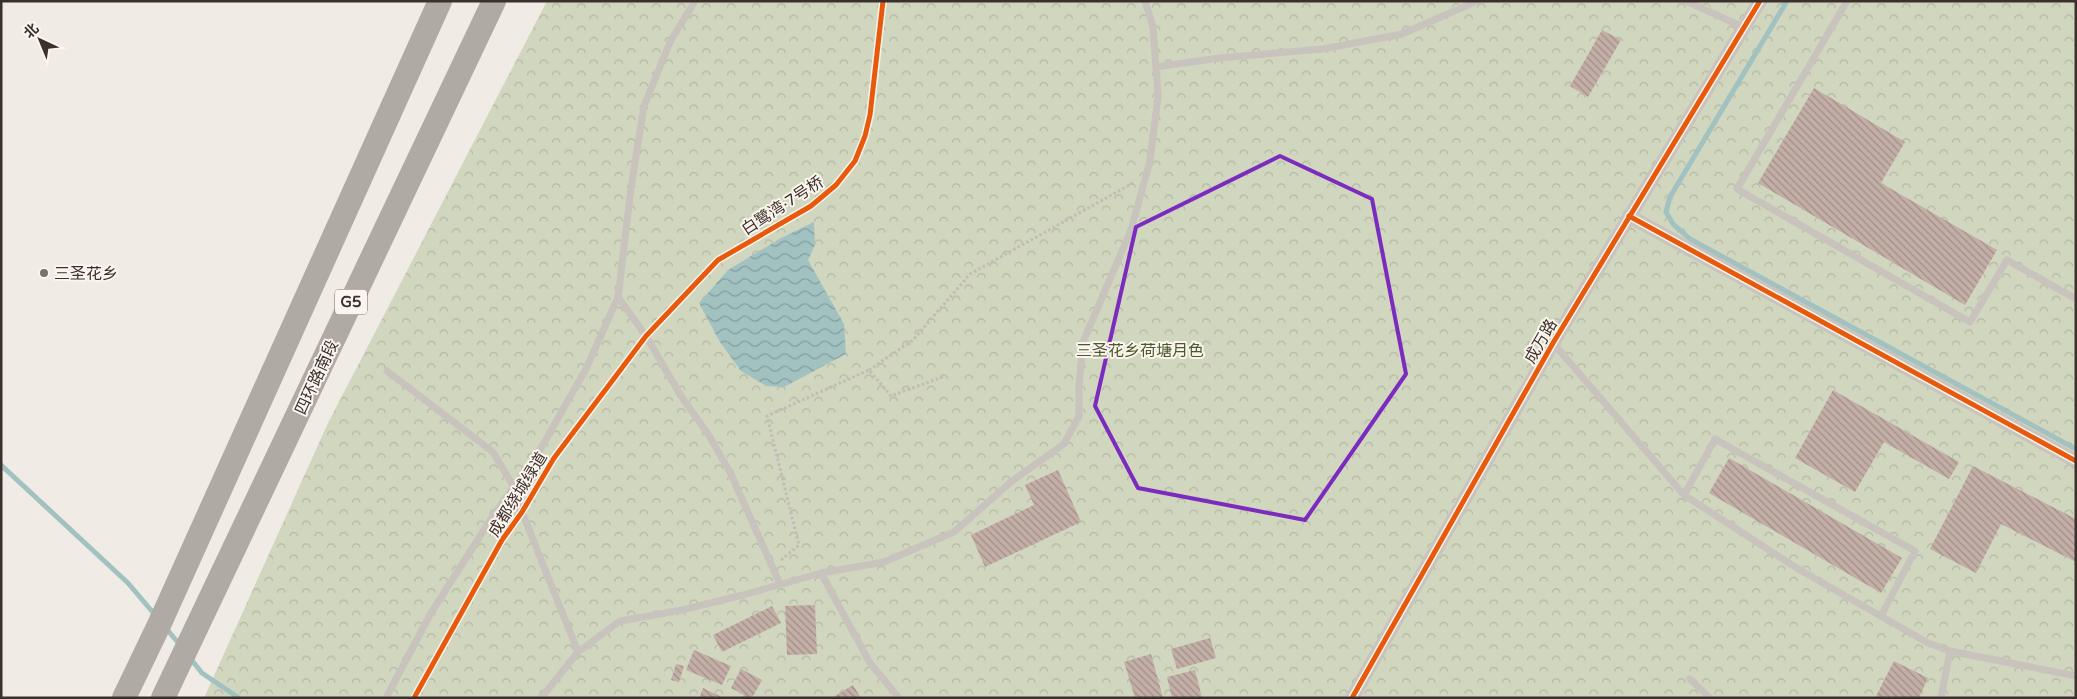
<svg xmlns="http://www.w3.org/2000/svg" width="2077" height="699" viewBox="0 0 2077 699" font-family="'Varela Round','Noto Sans SC',sans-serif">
  <defs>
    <pattern id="park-crowns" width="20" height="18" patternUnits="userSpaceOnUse" patternTransform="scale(1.25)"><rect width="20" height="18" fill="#d1d6bf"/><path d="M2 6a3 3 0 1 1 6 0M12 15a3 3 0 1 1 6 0" fill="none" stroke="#b4b8a4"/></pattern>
    <pattern id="water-waves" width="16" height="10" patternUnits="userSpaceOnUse" patternTransform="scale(1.25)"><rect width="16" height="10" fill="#a1c2c1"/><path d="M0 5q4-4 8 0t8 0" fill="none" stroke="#849e9d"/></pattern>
    <pattern id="building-back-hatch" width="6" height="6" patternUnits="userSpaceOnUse" patternTransform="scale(1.25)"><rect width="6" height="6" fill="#c3afa7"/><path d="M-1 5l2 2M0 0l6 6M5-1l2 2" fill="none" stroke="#a08f88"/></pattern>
  </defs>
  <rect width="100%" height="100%" fill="#f0ebe5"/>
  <path fill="url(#park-crowns)" d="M 547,1 L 2076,1 L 2076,698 L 204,698 L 328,423 Z"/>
  <path fill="url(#water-waves)" d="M 814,222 L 815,245 L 808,260 L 844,324 L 846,354 L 784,387 L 766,386 L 741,371 L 720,342 L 699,303 L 728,270 L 781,238 Z"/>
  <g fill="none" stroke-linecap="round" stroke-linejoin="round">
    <g stroke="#a1c2c1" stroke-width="5">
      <path d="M 1787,1 L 1670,197 L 1666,212 L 1673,224 L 1690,239 L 2076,449"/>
      <path d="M 1,465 L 128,583 L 156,616"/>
      <path d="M 165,627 L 180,645"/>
      <path d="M 190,658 L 202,673 L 239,698"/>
    </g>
  </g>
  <g fill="url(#building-back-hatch)">
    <path d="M 1602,30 L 1621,40 L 1588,97 L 1570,86 Z"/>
    <path d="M 1814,88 L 1905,142 L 1881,183 L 1997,250 L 1965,305 L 1758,183 Z"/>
    <path d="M 1833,390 L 1959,462 L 1949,479 L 1884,442 L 1855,492 L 1795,458 Z"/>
    <path d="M 1729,458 L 1902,558 L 1881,593 L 1709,493 Z"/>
    <path d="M 1973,466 L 2076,519 L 2076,562 L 2001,524 L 1976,573 L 1930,549 Z"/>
    <path d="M 1058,470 L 1081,522 L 985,567 L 971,535 L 1034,505 L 1025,485 Z"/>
    <path d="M 815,605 L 817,654 L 787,655 L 785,606 Z"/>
    <path d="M 772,606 L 781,623 L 722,652 L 713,635 Z"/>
    <path d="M 1210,638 L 1216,658 L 1177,669 L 1171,649 Z"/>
    <path d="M 694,650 L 731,666 L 722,685 L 686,670 Z"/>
    <path d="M 1151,654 L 1163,698 L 1135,698 L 1124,662 Z"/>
    <path d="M 1894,661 L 1928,678 L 1919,698 L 1875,698 Z"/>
    <path d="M 676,664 L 684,666 L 679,682 L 671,680 Z"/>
    <path d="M 741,669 L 762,680 L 752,698 L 742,698 L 744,695 L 731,688 Z"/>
    <path d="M 1195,670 L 1202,698 L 1172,698 L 1167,677 Z"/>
    <path d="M 853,685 L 861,698 L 832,698 Z"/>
    <path d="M 703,688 L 724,698 L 699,698 Z"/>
  </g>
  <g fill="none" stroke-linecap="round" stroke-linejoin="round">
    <g stroke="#c2bbb6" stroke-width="3" stroke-dasharray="2.5 2.5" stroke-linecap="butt">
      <path d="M 869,370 L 913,340 L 970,274 L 1133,183"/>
      <path d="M 781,560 L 799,545 L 767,416 L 869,370 L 891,396 L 945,376"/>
    </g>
    <g stroke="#c9c3be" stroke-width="7">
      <path d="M 1686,1 L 1743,27"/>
      <path d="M 1847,1 L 1737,189 L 1970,322 L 2007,260 L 2076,299"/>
      <path d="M 1156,67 L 1219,58 L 1323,49 L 1402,34 L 1477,1"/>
      <path d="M 618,297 L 646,336 L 681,396 L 708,434 L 730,472 L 780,584"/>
      <path d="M 1553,343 L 1684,495 L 1800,570 L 1928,643 L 1950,651 L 2076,676"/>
      <path d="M 387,371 L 493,452 L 514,487 L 522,512 L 578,652"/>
      <path d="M 1684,495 L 1715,439 L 1915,551 L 1881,616"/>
      <path d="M 821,573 L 870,663 L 899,698"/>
      <path d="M 1690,679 L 1710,698"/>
      <path d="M 386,698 L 431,613 L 491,519 L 541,448 L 586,369 L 618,297 L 631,188 L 644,106 L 670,42 L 695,1"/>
      <path d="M 541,698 L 578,652 L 620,621 L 682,610 L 743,595 L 821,573 L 884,562 L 954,532 L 1012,481 L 1064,444 L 1079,416 L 1079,385 L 1083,342 L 1131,230 L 1150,161 L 1158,96 L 1153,27 L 1145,1"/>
      <path d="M 1941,698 L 1950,651"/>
    </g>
    <g stroke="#c9c3be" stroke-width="14">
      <path d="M 1629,216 L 2076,461"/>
      <path d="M 1352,698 L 1553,343 L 1760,1"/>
    </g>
    <g stroke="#afaaa4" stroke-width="24">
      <path d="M 124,698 L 159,625 L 440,1"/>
      <path d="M 163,698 L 494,1"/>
    </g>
    <g stroke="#fbf5ee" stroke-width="8">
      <g id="cycleway">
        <path d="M 1629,216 L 2076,461"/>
        <path d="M 414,698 L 502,540 L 522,512 L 554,458 L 646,336 L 718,260 L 811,206 L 836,185 L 855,161 L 865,136 L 870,115 L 883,1"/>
        <path d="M 1352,698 L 1553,343 L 1760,1"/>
      </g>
    </g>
    <use href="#cycleway" stroke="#e8590c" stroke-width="5"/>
  </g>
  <path fill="none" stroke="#7b2cbf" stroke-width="4" stroke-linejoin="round" d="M 1280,156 L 1372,199 L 1406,374 L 1305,520 L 1138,488 L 1095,406 L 1136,227 Z"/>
  <circle fill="#7a716c" stroke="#fbf5ee" stroke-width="2" cx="44" cy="273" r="5"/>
  <g text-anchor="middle" stroke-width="4" stroke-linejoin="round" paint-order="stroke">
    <rect fill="#fbf5ee" stroke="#756b66" stroke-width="1" x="335" y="289.5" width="32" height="25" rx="4"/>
    <g font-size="15" font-weight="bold" fill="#3b302b">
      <text x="351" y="307">G5</text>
    </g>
    <g font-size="16" fill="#3b302b" stroke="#fbf5ee">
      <text transform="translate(782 205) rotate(-33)" y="6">白鹭湾·7号桥</text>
      <text transform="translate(1540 341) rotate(-60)" y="6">成万路</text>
      <text transform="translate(316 377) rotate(-65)" y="6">四环路南段</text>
      <text transform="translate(517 494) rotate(-58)" y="6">成都绕城绿道</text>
    </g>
    <g font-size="16" fill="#3b302b" stroke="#fbf5ee" text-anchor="start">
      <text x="54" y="279">三圣花乡</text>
    </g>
    <g font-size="16" fill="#4a5a2e" stroke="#fbf5ee">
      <text x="1140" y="356">三圣花乡荷塘月色</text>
    </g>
  </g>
  <rect width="2077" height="699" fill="none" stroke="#3b302b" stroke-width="5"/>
  <g transform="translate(40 40) rotate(316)" stroke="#fbf5ee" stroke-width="4" paint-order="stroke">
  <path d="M0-4L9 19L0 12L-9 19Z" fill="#3b302b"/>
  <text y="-8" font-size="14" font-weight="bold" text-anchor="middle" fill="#3b302b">北</text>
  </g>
</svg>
